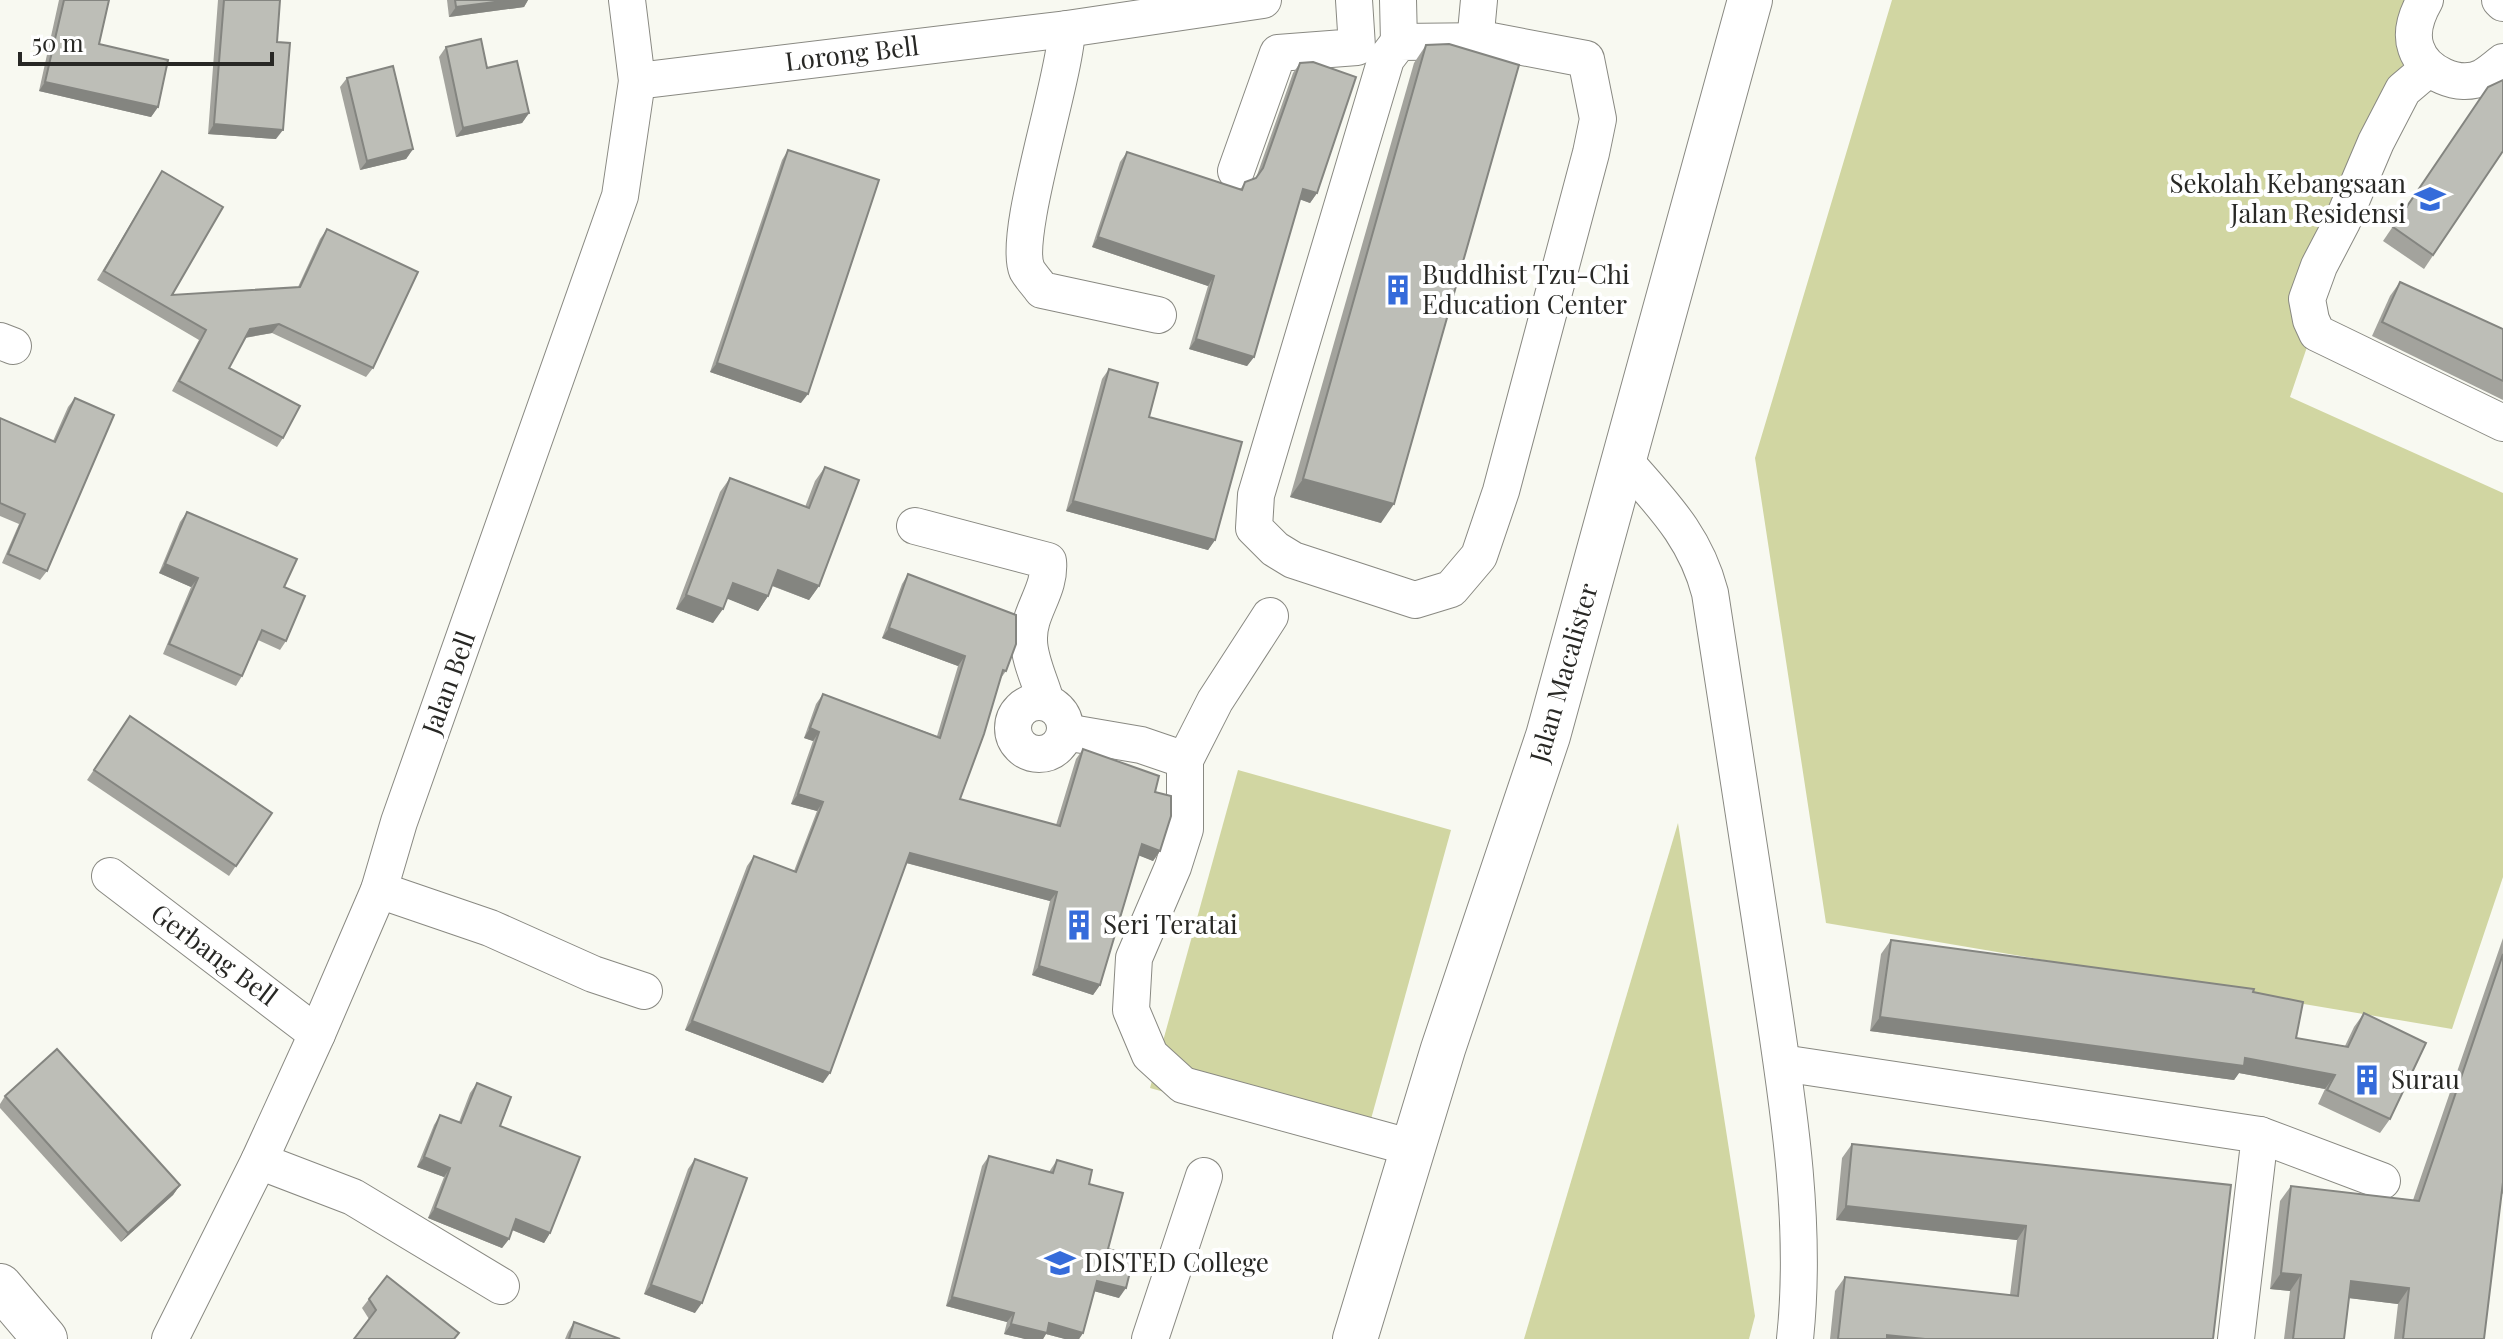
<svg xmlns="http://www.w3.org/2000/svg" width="2503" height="1339" viewBox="0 0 2503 1339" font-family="'Playfair Display',serif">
  <rect width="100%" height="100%" fill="#f8f9f1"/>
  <g fill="#d1d6a2">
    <path d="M 1892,0 L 2425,0 L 2290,397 L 2503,493 L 2503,877 L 2452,1029 L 1826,923 L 1755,458 Z"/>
    <path d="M 1238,770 L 1451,830 L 1363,1148 L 1150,1088 Z"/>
    <path d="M 1678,823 L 1755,1316 L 1749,1339 L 1524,1339 Z"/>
  </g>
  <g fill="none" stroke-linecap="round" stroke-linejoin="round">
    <g stroke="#898982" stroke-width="38">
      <g id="minor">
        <path d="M 1398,0 L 1399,42"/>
        <path d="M 2425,0 C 2417,14 2410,31 2416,48 C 2424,73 2459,89 2483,77 C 2490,73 2497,67 2503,62"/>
        <path d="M 2500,0 L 2503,3"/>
        <path d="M 1067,29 C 1065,80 1012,236 1027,270 C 1031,277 1037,283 1042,290 L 1158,315"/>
        <path d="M 1491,41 L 1586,59 L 1598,119 L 1591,153 L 1501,491 L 1479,556 L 1451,589 L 1415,600 L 1293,560 L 1275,549 L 1254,528 L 1256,495 L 1386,59 L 1399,42 Z"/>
        <path d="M 1475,43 L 1479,0"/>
        <path d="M 2429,68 L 2403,90 L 2376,142 L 2342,222 L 2319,266 L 2307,299 L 2311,320 L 2317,333 L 2503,423"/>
        <path d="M 637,81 L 1067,29 L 1263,0"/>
        <path d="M 1236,171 L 1278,53 L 1357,47 L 1354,0"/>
        <path d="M 0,341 L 13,346"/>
        <path d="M 1623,459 C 1661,503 1695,535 1710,593 C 1729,719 1748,845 1768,971 C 1786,1092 1808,1217 1795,1339"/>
        <path d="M 915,526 L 1048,561 C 1051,591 1028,611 1029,640 C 1029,660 1041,683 1046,702"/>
        <path d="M 1270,616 L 1215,701 L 1185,760 L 1185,829 L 1173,867 L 1134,958 L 1131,1010 L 1150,1055 L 1183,1085 L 1413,1148"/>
        <circle cx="1039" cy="728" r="26"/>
        <path d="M 1065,732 L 1141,745 L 1185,760"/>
        <path d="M 110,876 L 317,1034"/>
        <path d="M 379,890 L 490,928 L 593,974 L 644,991"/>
        <path d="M 1782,1063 L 2260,1135 L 2236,1339"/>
        <path d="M 2260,1135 L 2382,1181"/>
        <path d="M 259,1161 L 353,1197 L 501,1286"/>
        <path d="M 170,1339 L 259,1161 L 317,1034 L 379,890 L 399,822 L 620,196 L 637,81 L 627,0"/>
        <path d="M 1150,1339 L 1204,1176"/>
      </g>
    </g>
    <g stroke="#898982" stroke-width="46">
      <g id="major">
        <path d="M 0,1286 L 45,1339"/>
        <path d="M 1355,1339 L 1443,1049 L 1548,736 L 1750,0"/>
      </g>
    </g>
    <use href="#minor" stroke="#fff" stroke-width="36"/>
    <use href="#major" stroke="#fff" stroke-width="44"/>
  </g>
  <g fill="#a3a39d">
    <path d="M 59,0 L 109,0 L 99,44 L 158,107 L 151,117 L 39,91 Z"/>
    <path d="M 218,0 L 280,0 L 277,42 L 276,139 L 208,134 Z"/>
    <path d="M 447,0 L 528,0 L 524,7 L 449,17 Z"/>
    <path d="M 1426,45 L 1381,523 L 1290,497 L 1414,63 Z"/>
    <path d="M 446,47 L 487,68 L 529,113 L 522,123 L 456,137 L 439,57 Z"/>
    <path d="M 1300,63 L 1317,193 L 1310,203 L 1300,199 L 1254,357 L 1247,366 L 1189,349 L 1208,286 L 1092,247 L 1120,162 L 1127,152 L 1240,190 L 1245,182 L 1256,178 L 1293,73 Z"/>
    <path d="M 347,78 L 413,149 L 406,159 L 360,170 L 340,87 Z"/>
    <path d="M 2488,87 L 2503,151 L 2424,269 L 2383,241 Z"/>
    <path d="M 788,150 L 801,403 L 710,372 L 782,160 Z"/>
    <path d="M 162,171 L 172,295 L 298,287 L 320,239 L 327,229 L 373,368 L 366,377 L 272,333 L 245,338 L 229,368 L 283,438 L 277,447 L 172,391 L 199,340 L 97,280 Z"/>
    <path d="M 2400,282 L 2503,329 L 2503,400 L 2372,336 L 2390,296 Z"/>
    <path d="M 1109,369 L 1149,417 L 1215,540 L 1208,550 L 1066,511 L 1102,379 Z"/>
    <path d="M 75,398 L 47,571 L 40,580 L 2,563 L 19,524 L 0,516 L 0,418 L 53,441 L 68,407 Z"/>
    <path d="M 825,467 L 819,586 L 809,600 L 772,586 L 768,596 L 758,611 L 727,598 L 713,623 L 676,609 L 720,492 L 730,478 L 805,507 L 815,481 Z"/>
    <path d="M 187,512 L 284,587 L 286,641 L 280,650 L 258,640 L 242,676 L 236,686 L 163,654 L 191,587 L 159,573 L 180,522 Z"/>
    <path d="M 908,574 L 1006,671 L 1001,678 L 960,799 L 1056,825 L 1076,759 L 1083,749 L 1155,792 L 1160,851 L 1153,861 L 1139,855 L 1100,985 L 1093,995 L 1032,975 L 1050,901 L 906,863 L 823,1083 L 685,1030 L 747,866 L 754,856 L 794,871 L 817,811 L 791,804 L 813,741 L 804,738 L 816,704 L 823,694 L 937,736 L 958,666 L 882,638 L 902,584 Z"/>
    <path d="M 130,716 L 272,813 L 229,876 L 87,780 Z"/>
    <path d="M 2503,938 L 2503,1193 L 2501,1196 L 2484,1339 L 2394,1339 L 2398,1304 L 2349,1298 L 2344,1339 L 2284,1339 L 2290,1291 L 2270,1289 L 2280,1201 L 2291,1186 L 2413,1200 Z"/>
    <path d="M 1891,940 L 2253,992 L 2296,1038 L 2345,1046 L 2354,1027 L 2364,1013 L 2390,1119 L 2380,1133 L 2318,1104 L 2325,1089 L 2239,1073 L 2234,1080 L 1870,1031 L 1881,954 Z"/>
    <path d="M 477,1083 L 500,1126 L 550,1233 L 544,1243 L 512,1230 L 509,1239 L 502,1248 L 428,1218 L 444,1177 L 417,1167 L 434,1125 L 440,1115 L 459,1122 L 470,1093 Z"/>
    <path d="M 5,1096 L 180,1185 L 173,1195 L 121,1242 L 0,1108 L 0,1104 Z"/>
    <path d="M 1852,1144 L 2231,1185 L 2213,1339 L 1830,1339 L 1835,1291 L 1845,1277 L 2010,1295 L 2017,1240 L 1836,1220 L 1842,1158 Z"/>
    <path d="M 989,1156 L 1049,1172 L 1057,1160 L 1089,1184 L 1108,1249 L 1119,1298 L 1094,1291 L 1083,1333 L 1079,1339 L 1065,1339 L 1046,1334 L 1043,1339 L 1025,1339 L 1004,1334 L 1007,1322 L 946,1306 L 982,1166 Z"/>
    <path d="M 695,1159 L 695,1313 L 644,1294 L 688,1169 Z"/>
    <path d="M 369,1299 L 455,1339 L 369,1319 L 362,1308 Z"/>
    <path d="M 574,1322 L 620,1339 L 565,1339 L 568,1332 Z"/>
  </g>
  <g fill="#848580">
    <path d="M 510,0 L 528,0 L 524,7 L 449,17 L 456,7 Z"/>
    <path d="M 45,82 L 158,107 L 151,117 L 39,91 Z"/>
    <path d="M 529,113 L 522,123 L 456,137 L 463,128 Z"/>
    <path d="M 214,124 L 283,130 L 276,139 L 208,134 Z"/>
    <path d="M 413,149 L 406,159 L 360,170 L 367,161 Z"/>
    <path d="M 1303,189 L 1317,193 L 1310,203 L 1296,198 Z"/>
    <path d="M 1098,237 L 1214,276 L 1208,286 L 1092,247 Z"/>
    <path d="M 279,324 L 272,333 L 243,338 L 250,329 Z"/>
    <path d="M 1196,339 L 1254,357 L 1247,366 L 1189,349 Z"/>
    <path d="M 717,363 L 808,394 L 801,403 L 710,372 Z"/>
    <path d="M 1303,479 L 1394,504 L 1381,523 L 1290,497 Z"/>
    <path d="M 1073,501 L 1215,540 L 1208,550 L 1066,511 Z"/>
    <path d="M 165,564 L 198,578 L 191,587 L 159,573 Z"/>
    <path d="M 778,570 L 819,586 L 809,600 L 768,584 Z"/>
    <path d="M 733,583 L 768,596 L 758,611 L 723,597 Z"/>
    <path d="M 686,595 L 723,609 L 713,623 L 676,609 Z"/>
    <path d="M 889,628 L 965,656 L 958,666 L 882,638 Z"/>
    <path d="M 810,728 L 819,732 L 813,741 L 804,738 Z"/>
    <path d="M 798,794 L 823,802 L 817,811 L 791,804 Z"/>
    <path d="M 1142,844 L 1160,851 L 1153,861 L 1135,854 Z"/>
    <path d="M 910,853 L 1057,892 L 1050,901 L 903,862 Z"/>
    <path d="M 1039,966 L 1100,985 L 1093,995 L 1032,975 Z"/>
    <path d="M 1880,1017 L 2245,1058 L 2335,1075 L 2325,1089 L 2239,1073 L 2234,1080 L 1870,1031 Z"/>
    <path d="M 692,1021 L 830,1073 L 823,1083 L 685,1030 Z"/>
    <path d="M 424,1157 L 450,1168 L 444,1177 L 417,1167 Z"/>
    <path d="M 180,1185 L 173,1195 L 121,1242 L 128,1233 Z"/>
    <path d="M 1846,1206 L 2026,1226 L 2017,1240 L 1836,1220 Z"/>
    <path d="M 435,1208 L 509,1239 L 502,1248 L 428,1218 Z"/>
    <path d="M 516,1219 L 550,1233 L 544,1243 L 510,1229 Z"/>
    <path d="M 2281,1273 L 2301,1275 L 2290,1291 L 2270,1289 Z"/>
    <path d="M 1097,1281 L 1126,1288 L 1119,1298 L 1090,1290 Z"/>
    <path d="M 2351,1281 L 2409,1288 L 2398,1304 L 2340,1297 Z"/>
    <path d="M 651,1285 L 702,1303 L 695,1313 L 644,1294 Z"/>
    <path d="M 952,1297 L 1014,1313 L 1007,1322 L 946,1306 Z"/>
    <path d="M 1049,1323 L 1083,1333 L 1079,1339 L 1065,1339 L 1046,1334 L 1043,1339 L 1025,1339 L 1004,1334 L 1011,1324 Z"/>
    <path d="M 1887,1335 L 1925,1339 L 1885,1339 Z"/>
  </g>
  <g fill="#bdbeb7" stroke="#848580" stroke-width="2">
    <path d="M 64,0 L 109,0 L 99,44 L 168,60 L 158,107 L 45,82 Z"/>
    <path d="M 224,0 L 280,0 L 277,42 L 290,43 L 283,130 L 214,124 Z"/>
    <path d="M 455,0 L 510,0 L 456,7 Z"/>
    <path d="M 481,39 L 487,68 L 517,61 L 529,113 L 463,128 L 446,47 Z"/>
    <path d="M 1449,44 L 1519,65 L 1394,504 L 1303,479 L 1426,45 Z"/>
    <path d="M 1313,62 L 1356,77 L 1317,193 L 1303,189 L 1254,357 L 1196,339 L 1214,276 L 1098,237 L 1127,152 L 1242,190 L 1245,182 L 1256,178 L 1263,168 L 1300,63 Z"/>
    <path d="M 393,66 L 413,149 L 367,161 L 347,78 Z"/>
    <path d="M 2503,80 L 2503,151 L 2433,255 L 2393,227 L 2488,87 Z"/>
    <path d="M 788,150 L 879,180 L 808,394 L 717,363 Z"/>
    <path d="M 162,171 L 223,207 L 172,295 L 300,287 L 327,229 L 418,272 L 373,368 L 279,324 L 250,329 L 229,368 L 300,406 L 283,438 L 179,381 L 206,330 L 104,271 Z"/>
    <path d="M 2400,282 L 2503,329 L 2503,381 L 2382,322 Z"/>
    <path d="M 1109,369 L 1158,383 L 1149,417 L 1242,442 L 1215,540 L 1073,501 Z"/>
    <path d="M 75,398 L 114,415 L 47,571 L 8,554 L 25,514 L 0,503 L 0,418 L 55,442 Z"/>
    <path d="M 825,467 L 859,480 L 819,586 L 778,570 L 768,596 L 733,583 L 723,609 L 686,595 L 730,478 L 809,508 Z"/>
    <path d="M 187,512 L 297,559 L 284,587 L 305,596 L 286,641 L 262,630 L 242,676 L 169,644 L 198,578 L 165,564 Z"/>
    <path d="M 908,574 L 1016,615 L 1016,644 L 1006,671 L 1003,670 L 984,734 L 960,799 L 1060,826 L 1083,749 L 1159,776 L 1155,792 L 1171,796 L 1171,816 L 1160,851 L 1142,844 L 1100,985 L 1039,966 L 1057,892 L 910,853 L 830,1073 L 692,1021 L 754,856 L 796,872 L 823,802 L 798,794 L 819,732 L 810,728 L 823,694 L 940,738 L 965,656 L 889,628 Z"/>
    <path d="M 130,716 L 272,813 L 236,866 L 94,770 Z"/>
    <path d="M 1891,940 L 2254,989 L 2253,992 L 2303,1002 L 2296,1038 L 2348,1047 L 2364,1013 L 2426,1043 L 2390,1119 L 2327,1090 L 2335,1075 L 2245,1058 L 2244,1066 L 1880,1017 Z"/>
    <path d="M 2503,954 L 2503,1182 L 2484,1339 L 2403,1339 L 2409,1288 L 2351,1281 L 2344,1339 L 2293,1339 L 2301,1275 L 2281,1273 L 2291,1186 L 2419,1201 Z"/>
    <path d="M 57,1049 L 180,1185 L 128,1233 L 5,1096 Z"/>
    <path d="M 477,1083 L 511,1097 L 500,1126 L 580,1157 L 550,1233 L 516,1219 L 509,1239 L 435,1208 L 450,1168 L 424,1157 L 440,1115 L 461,1123 Z"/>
    <path d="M 1852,1144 L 2231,1185 L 2213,1339 L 1925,1339 L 1887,1335 L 1887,1339 L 1838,1339 L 1845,1277 L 2018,1296 L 2026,1226 L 1846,1206 Z"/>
    <path d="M 989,1156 L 1053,1173 L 1057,1160 L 1092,1170 L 1089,1184 L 1123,1193 L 1108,1249 L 1134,1256 L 1126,1288 L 1097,1281 L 1083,1333 L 1049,1323 L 1047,1333 L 1011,1324 L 1014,1313 L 952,1297 Z"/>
    <path d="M 695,1159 L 747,1178 L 702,1303 L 651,1285 Z"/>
    <path d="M 387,1276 L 459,1333 L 454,1339 L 354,1339 L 376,1310 L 369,1299 Z"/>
    <path d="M 574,1322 L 620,1339 L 569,1339 Z"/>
  </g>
  <defs>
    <g id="school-bare" transform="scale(2.4)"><path d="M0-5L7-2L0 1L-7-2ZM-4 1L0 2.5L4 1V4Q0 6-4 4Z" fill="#356bda" stroke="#fff" stroke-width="2.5" paint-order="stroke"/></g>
    <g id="building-bare" transform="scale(2.4)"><path d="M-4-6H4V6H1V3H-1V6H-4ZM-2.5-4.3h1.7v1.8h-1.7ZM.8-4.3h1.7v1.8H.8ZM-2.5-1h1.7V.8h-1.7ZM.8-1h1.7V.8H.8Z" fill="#356bda" stroke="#fff" stroke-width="2.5" paint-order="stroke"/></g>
    <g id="university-bare" transform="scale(2.4)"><path d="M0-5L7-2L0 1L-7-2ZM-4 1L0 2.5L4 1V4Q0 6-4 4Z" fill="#356bda" stroke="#fff" stroke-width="2.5" paint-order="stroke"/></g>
  </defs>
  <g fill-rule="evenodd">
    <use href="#school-bare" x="2430" y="199"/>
    <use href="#building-bare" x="1398" y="290"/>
    <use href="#building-bare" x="1079" y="925"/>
    <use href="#building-bare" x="2367" y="1080"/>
    <use href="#university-bare" x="1060" y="1263"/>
  </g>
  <g text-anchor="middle" stroke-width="8" stroke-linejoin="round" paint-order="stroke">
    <g font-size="26" fill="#282825" stroke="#fff">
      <text transform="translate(852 54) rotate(-7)" y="9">Lorong Bell</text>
      <text transform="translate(1564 673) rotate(-74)" y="9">Jalan Macalister</text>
      <text transform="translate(449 683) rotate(-70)" y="9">Jalan Bell</text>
      <text transform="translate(214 955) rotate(37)" y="9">Gerbang Bell</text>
    </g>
    <g font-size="26" fill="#282825" stroke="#fff" text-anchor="start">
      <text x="2406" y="193" text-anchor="end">Sekolah Kebangsaan<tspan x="2406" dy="30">Jalan Residensi</tspan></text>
      <text x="1422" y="284">Buddhist Tzu-Chi<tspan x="1422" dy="30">Education Center</tspan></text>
      <text x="1103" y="934">Seri Teratai</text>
      <text x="2391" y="1089">Surau</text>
      <text x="1084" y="1272">DISTED College</text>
    </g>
  </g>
  <path d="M20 52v12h252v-12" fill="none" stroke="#282825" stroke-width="4"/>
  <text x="32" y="52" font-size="24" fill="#282825" stroke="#ffffff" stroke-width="6" paint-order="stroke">50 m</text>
</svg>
